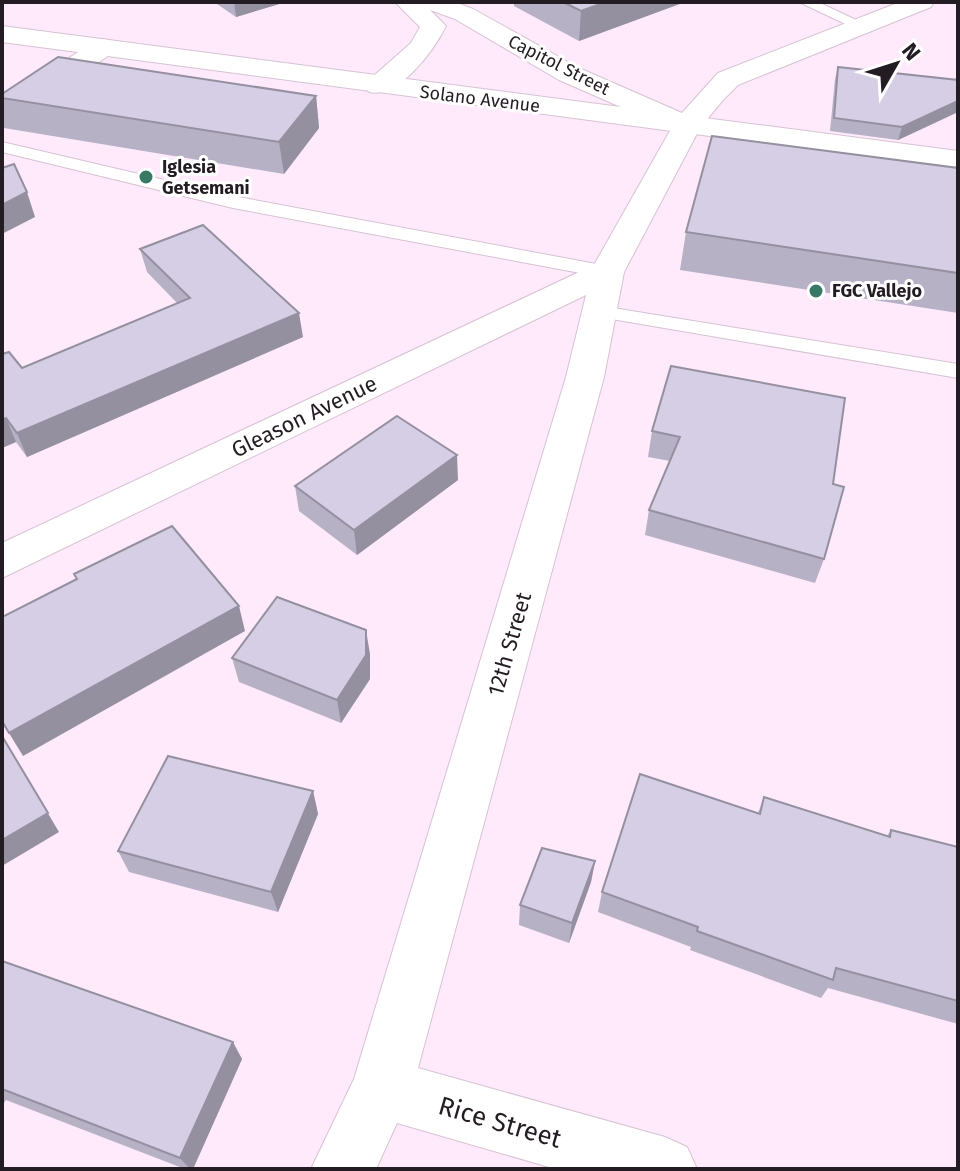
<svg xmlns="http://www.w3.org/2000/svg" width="960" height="1171" viewBox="0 0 960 1171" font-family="'Fira Sans',sans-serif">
  <rect width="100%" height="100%" fill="#ffeafc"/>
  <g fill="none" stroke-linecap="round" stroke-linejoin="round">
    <g stroke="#d6c2d3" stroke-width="2">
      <g id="service">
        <path d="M 799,2 L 818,2 L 871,27 L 868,30 L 858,30 Z"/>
        <path d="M 2,142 L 233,196 L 607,266 L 617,272 L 607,278 L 233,208 L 2,152 Z"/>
        <path d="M 601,306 L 958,364 L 958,378 L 594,316 L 591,312 L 594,308 Z"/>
      </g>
    </g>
    <g stroke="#d6c2d3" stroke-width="2">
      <g id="minor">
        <path d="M 395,2 L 455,2 L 473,9 L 579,68 L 682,113 L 718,73 L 900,2 L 934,2 L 931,7 L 738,85 L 723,100 L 700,128 L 624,272 L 604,377 L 418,1068 L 665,1137 L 687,1147 L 697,1169 L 556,1169 L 397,1123 L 376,1169 L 311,1169 L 354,1079 L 566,377 L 586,295 L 2,578 L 2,543 L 594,265 L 671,129 L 559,80 L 455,19 L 430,10 L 446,26 C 434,50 399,99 369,92 L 365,86 L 369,80 L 411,43 L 420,27 Z"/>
        <path d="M 103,39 L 112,41 L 116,47 L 112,53 L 12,123 L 2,126 L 2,104 L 94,41 Z"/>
      </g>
    </g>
    <g stroke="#d6c2d3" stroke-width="2">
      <path id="secondary" d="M 2,26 L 958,151 L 958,169 L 2,42 Z"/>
    </g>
    <use href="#service" fill="#fff" fill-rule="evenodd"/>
    <use href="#minor" fill="#fff" fill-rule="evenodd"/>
    <use href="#secondary" fill="#fff" fill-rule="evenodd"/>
  </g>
  <g fill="#b7b1c5">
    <path d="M 214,2 L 286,2 L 236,17 Z"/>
    <path d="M 514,2 L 685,2 L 579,41 L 514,6 Z"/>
    <path d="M 838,67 L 958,80 L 958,112 L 898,140 L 830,131 L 835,79 Z"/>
    <path d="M 2,94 L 316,96 L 319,128 L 284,174 L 4,128 L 2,122 Z"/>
    <path d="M 958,168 L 958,313 L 680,270 L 686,232 Z"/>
    <path d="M 140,249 L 303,337 L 27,457 L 16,442 L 2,448 L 2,354 L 22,368 L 177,303 L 147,272 Z"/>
    <path d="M 671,366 L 833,484 L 824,559 L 815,583 L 645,535 L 649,510 L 670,461 L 648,457 L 652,431 Z"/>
    <path d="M 458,480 L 357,555 L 299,511 L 295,486 Z"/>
    <path d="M 370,654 L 370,679 L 341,723 L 239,682 L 232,658 Z"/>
    <path d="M 313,791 L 318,814 L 278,912 L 129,872 L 118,851 Z"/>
    <path d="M 764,797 L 887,836 L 891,830 L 958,847 L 958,1024 L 828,988 L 821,998 L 690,950 L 691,947 L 598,912 L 602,892 L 758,813 Z"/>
    <path d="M 595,861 L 591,882 L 569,943 L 519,925 L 520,905 Z"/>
    <path d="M 2,961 L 242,1059 L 193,1169 L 185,1169 L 6,1100 L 2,1106 Z"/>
  </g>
  <g fill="#9590a0">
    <path d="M 234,2 L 286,2 L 236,17 Z"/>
    <path d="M 606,2 L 685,2 L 579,41 L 581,11 Z"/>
    <path d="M 316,96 L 319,128 L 284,174 L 279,142 Z"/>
    <path d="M 958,101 L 958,112 L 898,140 L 902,127 Z"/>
    <path d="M 27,192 L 35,217 L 2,234 L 2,205 Z"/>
    <path d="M 299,313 L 303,337 L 27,457 L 17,433 Z"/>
    <path d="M 6,418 L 16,442 L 2,448 L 2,420 Z"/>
    <path d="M 457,455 L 458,480 L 357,555 L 354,530 Z"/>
    <path d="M 239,606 L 245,631 L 23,756 L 9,733 Z"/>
    <path d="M 366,630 L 370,654 L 370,679 L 341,723 L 337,700 Z"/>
    <path d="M 2,736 L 59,832 L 2,866 Z"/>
    <path d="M 313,791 L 318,814 L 278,912 L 271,892 Z"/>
    <path d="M 595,861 L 591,882 L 569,943 L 572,923 Z"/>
    <path d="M 233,1042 L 242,1059 L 193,1169 L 190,1169 L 180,1158 Z"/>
  </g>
  <g fill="#d5cee5" stroke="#9590a0" stroke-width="2">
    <path d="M 563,2 L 606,2 L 581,11 Z"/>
    <path d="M 58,57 L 316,96 L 279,142 L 2,98 L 2,94 Z"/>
    <path d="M 838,67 L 958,80 L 958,101 L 902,127 L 834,118 Z"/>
    <path d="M 712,136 L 958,168 L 958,273 L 686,232 Z"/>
    <path d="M 14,164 L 27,192 L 2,205 L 2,168 Z"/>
    <path d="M 203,225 L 299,313 L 17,433 L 6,418 L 2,420 L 2,354 L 9,352 L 22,368 L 190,298 L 140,249 Z"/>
    <path d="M 671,366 L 845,398 L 833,484 L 844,487 L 824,559 L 649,510 L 680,437 L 652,431 Z"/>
    <path d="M 397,416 L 457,455 L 354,530 L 295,486 Z"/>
    <path d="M 172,526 L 239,606 L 9,733 L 2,721 L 2,617 L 77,579 L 74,574 Z"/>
    <path d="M 277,597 L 366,630 L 366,655 L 337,700 L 232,658 Z"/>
    <path d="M 2,736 L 48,813 L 2,840 Z"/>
    <path d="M 168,756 L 313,791 L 271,892 L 118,851 Z"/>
    <path d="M 640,774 L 760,814 L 764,797 L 890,837 L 891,830 L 958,847 L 958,1001 L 836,968 L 833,980 L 697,931 L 698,927 L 602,892 Z"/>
    <path d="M 542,848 L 595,861 L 572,923 L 520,905 Z"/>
    <path d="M 2,961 L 233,1042 L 180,1158 L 2,1089 Z"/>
  </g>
  <g fill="#387866" stroke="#fff" stroke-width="3">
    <circle cx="146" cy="177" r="8"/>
    <circle cx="816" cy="291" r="8"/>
  </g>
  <g text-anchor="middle" stroke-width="6" stroke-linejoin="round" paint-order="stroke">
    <g font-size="18" fill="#241c23" stroke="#fff">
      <text transform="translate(559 65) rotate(27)" y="6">Capitol Street</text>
      <text transform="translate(480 99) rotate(7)" y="6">Solano Avenue</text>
    </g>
    <g font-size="18" font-weight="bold" fill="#241c23" stroke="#fff" text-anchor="start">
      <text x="162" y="173">Iglesia<tspan x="162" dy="21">Getsemani</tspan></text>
      <text x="832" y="297">FGC Vallejo</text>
    </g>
    <g font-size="22" fill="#241c23" stroke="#fff">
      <text transform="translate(304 416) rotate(-26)" y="8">Gleason Avenue</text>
      <text transform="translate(509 644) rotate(-74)" y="8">12th Street</text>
    </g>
    <g font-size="26" fill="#241c23" stroke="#fff">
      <text transform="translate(500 1122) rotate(16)" y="9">Rice Street</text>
    </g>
  </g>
  <rect width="960" height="1171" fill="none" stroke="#241c23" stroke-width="8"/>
  <g transform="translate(896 64) rotate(51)" stroke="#ffffff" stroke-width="6" paint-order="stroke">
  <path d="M0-6L14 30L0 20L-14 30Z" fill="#241c23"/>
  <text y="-12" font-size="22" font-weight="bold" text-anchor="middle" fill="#241c23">N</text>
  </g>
</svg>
